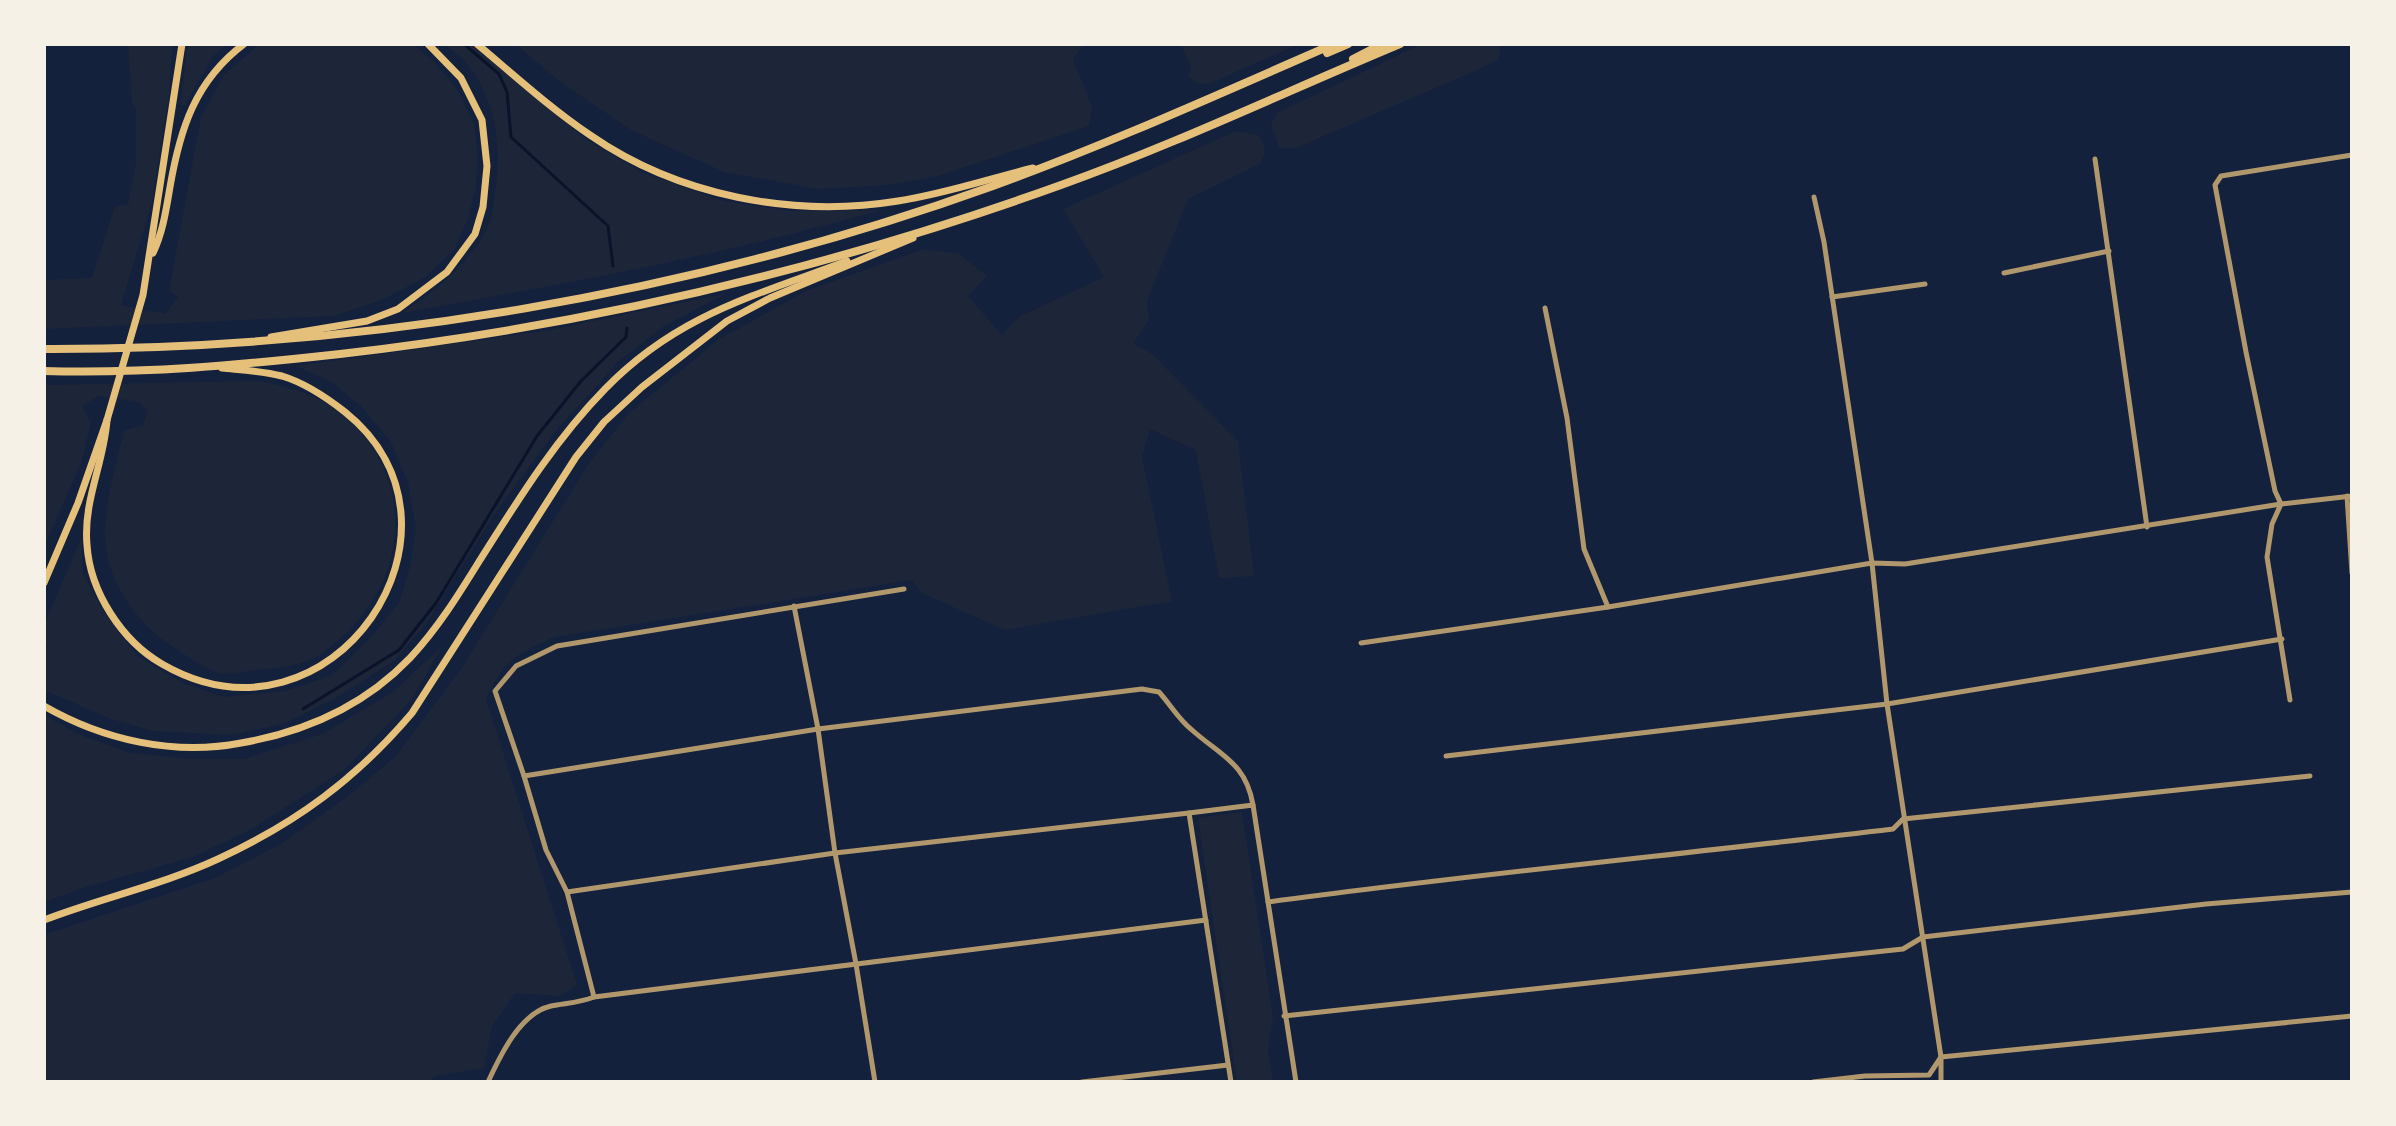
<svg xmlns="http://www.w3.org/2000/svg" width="2396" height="1126" viewBox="0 0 2396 1126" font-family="'Fira Sans',sans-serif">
  <rect width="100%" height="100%" fill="#14213d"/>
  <g fill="#1d2539">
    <path d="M 128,44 L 172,44 L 169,95 L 152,202 L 121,305 L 165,314 L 179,297 L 169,291 L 201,117 L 224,75 L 259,44 L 413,44 L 435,63 L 457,89 L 474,124 L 478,159 L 476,186 L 468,219 L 454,250 L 424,278 L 382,300 L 334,316 L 44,329 L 44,280 L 92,278 L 115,206 L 128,205 L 136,162 L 136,109 L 132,103 Z"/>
    <path d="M 188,44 L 227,44 L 213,56 L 185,105 L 180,105 Z"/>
    <path d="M 445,44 L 471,44 L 584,138 L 643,173 L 724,201 L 791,211 L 881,210 C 724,255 563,284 402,313 C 436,292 469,263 488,227 C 493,218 493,203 495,192 C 502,148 497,106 471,69 C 465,59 453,52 445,44 Z"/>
    <path d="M 516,44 L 1084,44 L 1073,59 L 1092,107 L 1089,126 L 938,176 L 888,185 L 818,189 L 724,172 L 631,130 L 559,81 Z"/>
    <path d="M 1181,44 L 1299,44 L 1211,83 C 1200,84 1195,85 1189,76 L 1191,69 Z"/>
    <path d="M 1422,44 L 1500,44 L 1499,59 L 1477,70 L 1296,148 L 1279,148 L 1271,123 L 1277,113 Z"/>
    <path d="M 1236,131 L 1258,135 C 1266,144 1266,152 1261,163 L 1188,199 L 1147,301 L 1149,321 L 1133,343 L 1152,354 L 1238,441 L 1254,576 L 1219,578 L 1196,450 L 1150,429 L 1142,457 L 1172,601 L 1005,630 L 922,593 L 912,580 L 555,637 C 518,652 502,662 486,699 L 577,985 L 560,996 L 515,993 L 492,1026 L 484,1068 L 436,1076 L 428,1082 L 44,1082 L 44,935 L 215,878 L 281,844 L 348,796 L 396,756 L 461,669 L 588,465 L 628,414 L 718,340 L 806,291 L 924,249 L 959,254 L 987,276 L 968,296 L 1002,335 L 1019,317 L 1104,277 L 1063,209 Z"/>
    <path d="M 725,294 L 664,326 L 619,361 L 558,428 L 495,513 L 427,622 L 395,660 L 339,696 L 285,723 L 231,735 L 152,731 L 111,719 L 44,690 L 44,650 L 48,647 L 44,644 L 44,625 L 81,539 L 83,574 L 104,612 L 137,656 L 185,684 L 223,697 L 286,691 L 332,675 L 372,636 L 400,601 L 410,565 L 416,528 L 408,483 L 391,442 L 360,405 L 330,381 L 296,366 L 544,331 Z"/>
    <path d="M 262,381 C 290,388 323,396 345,416 C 426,489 404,601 316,657 C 301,666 274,668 257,670 C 246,671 231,675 221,673 C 205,670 181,652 168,643 C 135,621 106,579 105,537 C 104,506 117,461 124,430 L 143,426 L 147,412 L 140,402 L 99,396 L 82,406 L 91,423 L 81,463 L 44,547 L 44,385 Z"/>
    <path d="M 443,645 L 412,699 L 345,769 L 252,829 L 193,857 L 86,887 L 44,902 L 44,715 L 78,734 L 127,752 L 186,759 L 245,759 L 322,734 L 393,692 Z"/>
    <path d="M 1242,812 L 1273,1017 L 1268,1049 L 1273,1082 L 1237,1082 L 1198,818 Z"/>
  </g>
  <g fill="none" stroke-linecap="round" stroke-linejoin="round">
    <g stroke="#0b132b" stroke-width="3">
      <path d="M 464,44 L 499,74 L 507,92 L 511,137 L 608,226 L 613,266"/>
      <path d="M 303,709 L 399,650 L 436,603 L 537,436 L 581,381 L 626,337 L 627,328"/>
    </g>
    <g stroke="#b1986c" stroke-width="5">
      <path d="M 2095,159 L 2147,527"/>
      <path d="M 1814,197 L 1824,242 L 1872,563 L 1887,704 L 1941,1057 L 1941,1082"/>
      <path d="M 2004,273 L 2109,251"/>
      <path d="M 1832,297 L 1925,284"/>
      <path d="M 1545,308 L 1567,418 L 1584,549 L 1608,607"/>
      <path d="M 2347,496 L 2352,573"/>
      <path d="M 794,606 L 818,729 L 835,853 L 856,964 L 875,1082"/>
      <path d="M 1361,643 L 1608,607 L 1872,563 L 1905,564 L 2281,504 L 2352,496"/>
      <path d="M 2290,700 L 2267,557 L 2272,524 L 2281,504 L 2275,491 L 2246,352 L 2215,185 L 2221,176 L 2352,155"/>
      <path d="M 1446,756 L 1887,704 L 2282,639"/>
      <path d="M 524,776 L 818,729 L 1142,689 L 1159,692 C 1170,704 1179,720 1192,730 C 1221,756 1246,763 1253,805"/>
      <path d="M 567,892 L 835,853 L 1189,813"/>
      <path d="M 1268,902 C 1476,874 1685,854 1893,829 L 1903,819 L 2310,776"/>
      <path d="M 594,997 L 1206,920"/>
      <path d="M 1284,1016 L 1903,949 L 1923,937 L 2206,904 L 2352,892"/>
      <path d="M 488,1082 C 500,1056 520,1013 551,1006 C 566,1003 579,1003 594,997 L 567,892 L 546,850 L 524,776 L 495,691 L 516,666 L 557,646 L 904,589"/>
      <path d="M 1082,1082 L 1228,1065"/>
      <path d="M 1231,1082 L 1189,813 L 1253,805 L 1296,1082"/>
      <path d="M 1813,1082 L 1865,1076 L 1929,1075 L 1941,1057 L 2352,1016"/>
    </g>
    <g stroke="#e5c07b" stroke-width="7">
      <path d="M 477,44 C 514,75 550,108 590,135 C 678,196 793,218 898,201 C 944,194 988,179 1033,168"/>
      <path d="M 153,253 C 163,232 166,210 170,187 C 180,129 195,81 244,44"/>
      <path d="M 271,337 L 367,321 L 398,309 L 447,272 L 475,234 L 483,207 L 487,166 L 482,120 L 461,78 L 428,44"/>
      <path d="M 107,420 C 104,463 83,501 87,545 C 90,592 122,641 162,664 C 332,762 489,527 345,412 C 326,397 305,383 282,376 C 263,371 242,370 222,368"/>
      <path d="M 44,583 L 78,503 L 107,420 L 143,295 L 182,44"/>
      <path d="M 44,706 C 103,740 174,756 241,743 C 305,732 365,705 410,658 C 438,628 459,594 480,560 C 518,500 555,440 605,389 C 677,315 754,296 847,261"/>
      <path d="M 44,920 C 101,898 162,885 218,859 C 296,823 356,779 412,713 L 576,457 L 604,422 L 642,387 L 727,321 L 770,298 L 913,238"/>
    </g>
    <g stroke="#e5c07b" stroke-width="8">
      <path d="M 1327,53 L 1348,44"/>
      <path d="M 1353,59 L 1382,44"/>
      <path d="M 44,349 C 362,350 693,294 993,186 C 1109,144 1221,93 1334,44"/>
      <path d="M 44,371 C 143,374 241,365 340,354 C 585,326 828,269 1061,185 C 1176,144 1287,91 1400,44"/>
    </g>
  </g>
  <rect width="2396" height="1126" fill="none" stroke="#f6f1e7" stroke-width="92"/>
</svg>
